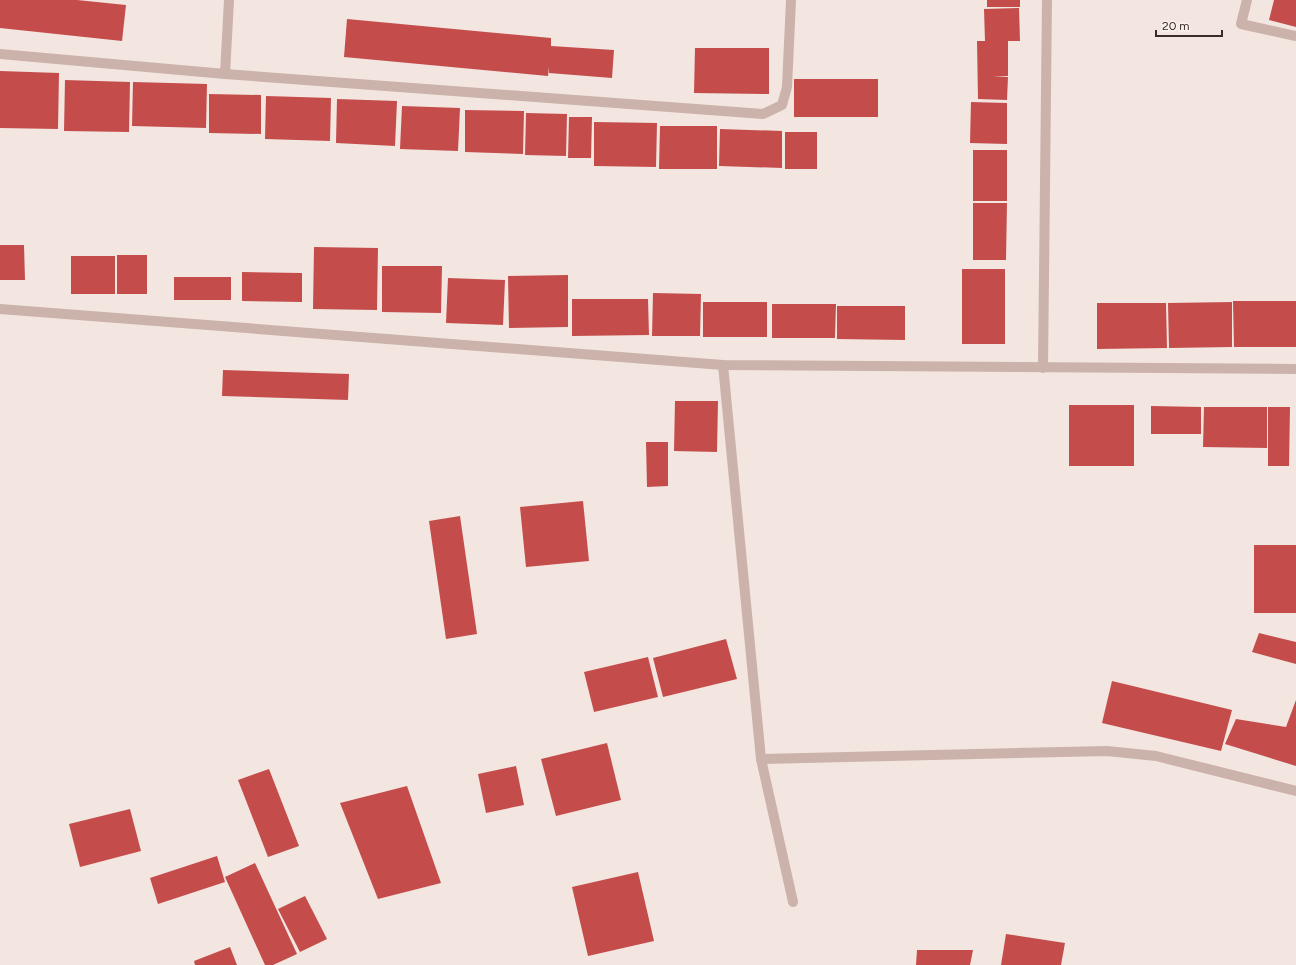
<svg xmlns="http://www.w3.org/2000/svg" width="1296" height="965" viewBox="0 0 1296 965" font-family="Figtree,sans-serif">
  <rect width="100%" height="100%" fill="#f3e5df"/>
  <g fill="#c44d4c">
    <path d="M 0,0 L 77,0 L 126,5 L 122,41 L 0,28 Z"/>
    <rect x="987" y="0" width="33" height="7"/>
    <path d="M 1274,0 L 1296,0 L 1296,27 L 1269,20 Z"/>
    <path d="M 1019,8 L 1020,41 L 1008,41 L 1008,76 L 993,76 L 1008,77 L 1007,100 L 978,99 L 977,41 L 985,41 L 984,9 Z"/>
    <path d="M 347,19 L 551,38 L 551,46 L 614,50 L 612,78 L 549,73 L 549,67 L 548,76 L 344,57 Z"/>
    <path d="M 695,48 L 769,48 L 769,94 L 694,93 Z"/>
    <path d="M 0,71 L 59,73 L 58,129 L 0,128 Z"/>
    <rect x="794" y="79" width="84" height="38"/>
    <path d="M 65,80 L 130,82 L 129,132 L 64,131 Z"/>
    <path d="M 133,82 L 207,84 L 206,128 L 132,126 Z"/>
    <path d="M 209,94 L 261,95 L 261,134 L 209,133 Z"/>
    <path d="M 266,96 L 331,98 L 330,141 L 265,139 Z"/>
    <path d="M 337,99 L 397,101 L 395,146 L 336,143 Z"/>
    <path d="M 971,102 L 1007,103 L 1007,144 L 970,143 Z"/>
    <path d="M 402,106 L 460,108 L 458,151 L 400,149 Z"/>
    <path d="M 465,110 L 524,111 L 523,154 L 465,152 Z"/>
    <path d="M 526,113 L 567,114 L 566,156 L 525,155 Z"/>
    <path d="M 569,117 L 592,117 L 591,158 L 568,158 Z"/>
    <path d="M 594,122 L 657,123 L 656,167 L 594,166 Z"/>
    <path d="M 660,126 L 717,126 L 717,169 L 659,169 Z"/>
    <path d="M 720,129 L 782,131 L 782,168 L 719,166 Z"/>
    <rect x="785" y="132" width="32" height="37"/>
    <rect x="973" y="150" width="34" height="51"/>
    <path d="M 973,203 L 1007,203 L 1006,260 L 973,260 Z"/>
    <path d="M 0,245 L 24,245 L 25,280 L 0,280 Z"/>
    <path d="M 314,247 L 378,248 L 377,310 L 313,309 Z"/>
    <rect x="117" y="255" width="30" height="39"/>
    <rect x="71" y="256" width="44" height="38"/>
    <path d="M 382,266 L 442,266 L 441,313 L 382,312 Z"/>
    <rect x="962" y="269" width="43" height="75"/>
    <path d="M 242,272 L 302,273 L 302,302 L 242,301 Z"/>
    <path d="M 568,275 L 568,327 L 509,328 L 508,276 Z"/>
    <rect x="174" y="277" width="57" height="23"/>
    <path d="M 448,278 L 505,280 L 503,325 L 446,323 Z"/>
    <path d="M 653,293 L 701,294 L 700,336 L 652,336 Z"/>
    <path d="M 572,299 L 648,299 L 649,335 L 572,336 Z"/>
    <path d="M 1233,301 L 1296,301 L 1296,347 L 1234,347 Z"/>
    <rect x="703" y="302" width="64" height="35"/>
    <path d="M 1232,302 L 1232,347 L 1169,348 L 1168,303 Z"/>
    <path d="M 1097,303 L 1166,303 L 1167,348 L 1097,349 Z"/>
    <path d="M 772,304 L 836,304 L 835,338 L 772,338 Z"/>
    <path d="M 837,306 L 905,306 L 905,340 L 837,339 Z"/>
    <path d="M 223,370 L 349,374 L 348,400 L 222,396 Z"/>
    <path d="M 675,401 L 718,401 L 717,452 L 674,451 Z"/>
    <rect x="1069" y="405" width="65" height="61"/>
    <path d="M 1151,406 L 1201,407 L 1201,434 L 1151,434 Z"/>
    <path d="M 1204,407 L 1267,407 L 1267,448 L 1203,447 Z"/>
    <path d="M 1268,407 L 1290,407 L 1289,466 L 1268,466 Z"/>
    <path d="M 646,442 L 668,442 L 668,486 L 647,487 Z"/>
    <path d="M 583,501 L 589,561 L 526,567 L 520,507 Z"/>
    <path d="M 460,516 L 477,634 L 446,639 L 429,521 Z"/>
    <rect x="1254" y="545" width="42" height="68"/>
    <path d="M 1259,633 L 1296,642 L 1296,664 L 1252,652 Z"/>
    <path d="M 726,639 L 737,679 L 663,697 L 653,658 Z"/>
    <path d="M 648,657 L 658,697 L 594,712 L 584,672 Z"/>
    <path d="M 1112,681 L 1232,710 L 1221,751 L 1102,723 Z"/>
    <path d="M 1296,700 L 1296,766 L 1225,744 L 1236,719 L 1286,727 Z"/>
    <path d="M 607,743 L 621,800 L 556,816 L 541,759 Z"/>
    <path d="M 516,766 L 524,805 L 486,813 L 478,774 Z"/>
    <path d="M 269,769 L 299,846 L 268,857 L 238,780 Z"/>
    <path d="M 407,786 L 441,883 L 378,899 L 340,803 Z"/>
    <path d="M 130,809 L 141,851 L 80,867 L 69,824 Z"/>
    <path d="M 217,856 L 225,882 L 158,904 L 150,878 Z"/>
    <path d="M 255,863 L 297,954 L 273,965 L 265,965 L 225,877 Z"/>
    <path d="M 638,872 L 654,941 L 588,956 L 572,887 Z"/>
    <path d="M 305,896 L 327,939 L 300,952 L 278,909 Z"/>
    <path d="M 1006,934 L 1065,943 L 1061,965 L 1001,965 Z"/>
    <path d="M 230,947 L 237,965 L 195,965 L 194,961 Z"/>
    <path d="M 917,950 L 973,950 L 970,965 L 916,965 Z"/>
  </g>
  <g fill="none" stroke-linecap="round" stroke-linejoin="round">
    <g stroke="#cbb2ab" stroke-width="10">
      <path d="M 1247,0 L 1241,24 L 1296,36"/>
      <path d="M 0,54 L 225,74 L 763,114 L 782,105 L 787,87 L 791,0"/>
      <path d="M 225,74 L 229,0"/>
      <path d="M 0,309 L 723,365 L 1296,369"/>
      <path d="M 723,365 L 761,759 L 793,902"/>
      <path d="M 1043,368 L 1047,0"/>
      <path d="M 761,759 L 1107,751 L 1156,756 L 1296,791"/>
    </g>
  </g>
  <path d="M1156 30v6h66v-6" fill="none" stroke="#392b2a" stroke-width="2"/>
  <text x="1162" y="30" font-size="12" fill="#392b2a" stroke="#faf0ec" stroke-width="3" paint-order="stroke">20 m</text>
</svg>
